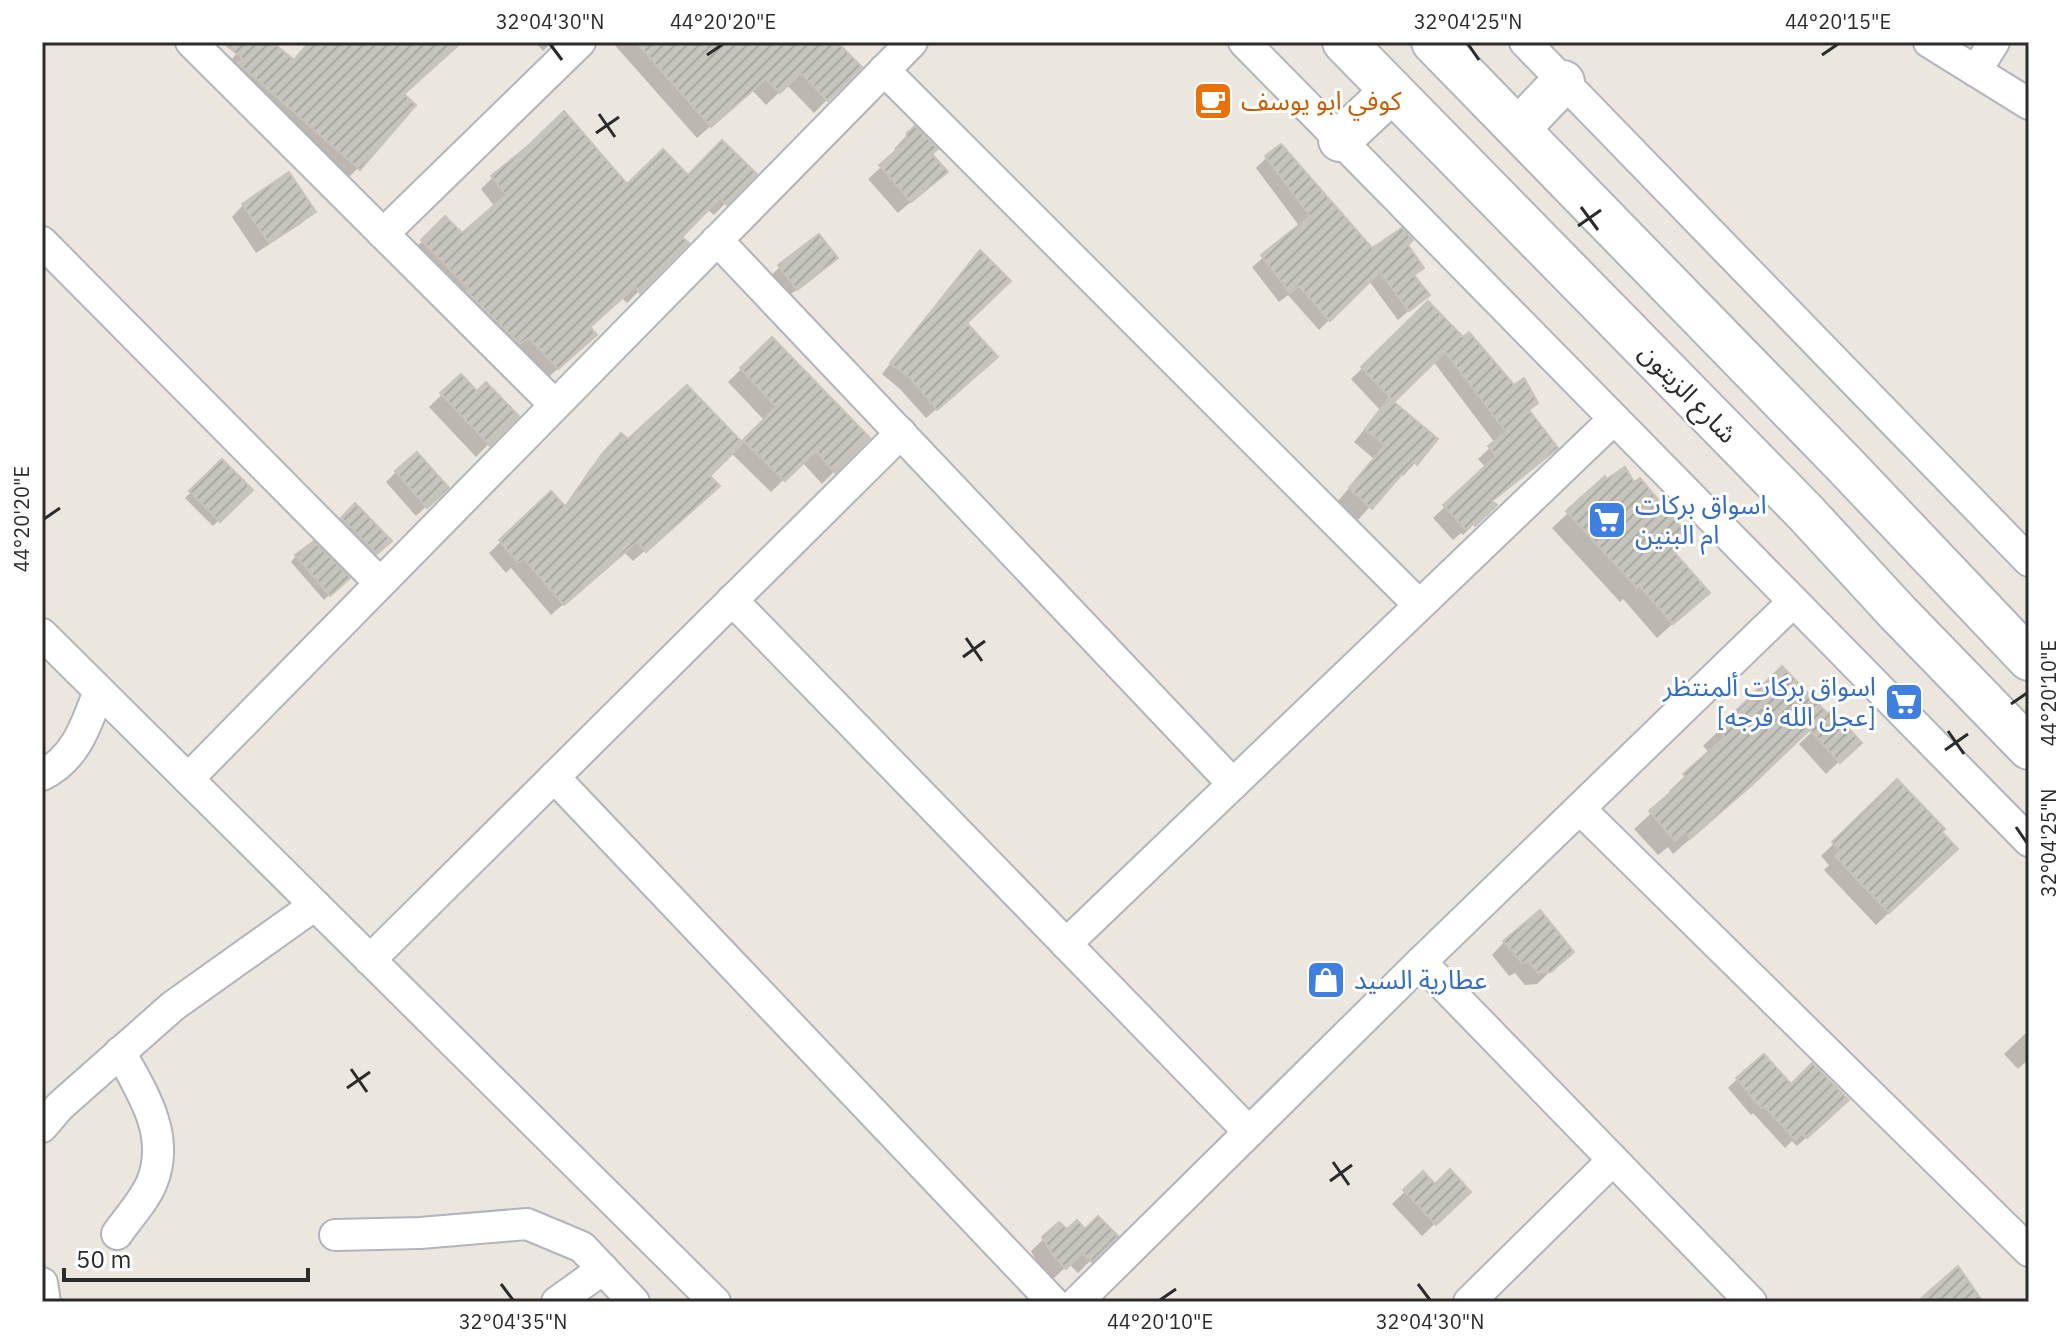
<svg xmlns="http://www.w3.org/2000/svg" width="2071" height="1344" viewBox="0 0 2071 1344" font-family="'IBM Plex Sans','Noto Sans Arabic',sans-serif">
  <defs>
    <pattern id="building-hatch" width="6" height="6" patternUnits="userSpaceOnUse" patternTransform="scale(2)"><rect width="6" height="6" fill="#c7c4be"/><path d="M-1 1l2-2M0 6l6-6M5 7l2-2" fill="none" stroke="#aba9a3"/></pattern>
  </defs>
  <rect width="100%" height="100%" fill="#ece7de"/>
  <g fill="#0003">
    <path d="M 247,42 L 269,42 L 293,62 L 310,42 L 460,42 L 402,95 L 358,168 L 343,183 L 223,69 Z"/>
    <path d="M 535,42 L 552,42 L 543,51 Z"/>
    <path d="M 612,42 L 834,42 L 859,67 L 814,113 L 787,85 L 766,105 L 752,90 L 697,138 Z"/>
    <path d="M 908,134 L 945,172 L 898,213 L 868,179 L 894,155 L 895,148 Z"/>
    <path d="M 1267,157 L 1371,250 L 1405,245 L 1413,276 L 1427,295 L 1398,320 L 1369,281 L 1319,330 L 1288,295 L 1279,302 L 1252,267 L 1300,227 L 1256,168 Z"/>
    <path d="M 754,174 L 714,215 L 707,209 L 679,237 L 686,244 L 627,303 L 622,298 L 588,328 L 583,347 L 545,380 L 410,253 L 445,219 L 462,236 L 495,207 L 481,189 L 493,177 L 627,187 L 688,178 Z"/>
    <path d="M 243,205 L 313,211 L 302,223 L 256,253 L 232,217 Z"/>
    <path d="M 970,263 L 964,323 L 985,367 L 926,418 L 900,389 L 882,374 Z"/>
    <path d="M 780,267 L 825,268 L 786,298 L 769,277 Z"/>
    <path d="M 1428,304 L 1527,411 L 1491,502 L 1494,505 L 1463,535 L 1461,533 L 1453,540 L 1433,518 L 1486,468 L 1478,459 L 1495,443 L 1433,361 L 1391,402 L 1415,463 L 1403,476 L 1400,473 L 1358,520 L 1337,502 L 1374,459 L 1354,442 L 1380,410 L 1351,379 Z"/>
    <path d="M 772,339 L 867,438 L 822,484 L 802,462 L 771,492 L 731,453 L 707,477 L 706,497 L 633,561 L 624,552 L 551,615 L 511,568 L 506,573 L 489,553 L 551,494 L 564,507 L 590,469 L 610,446 L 628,442 L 741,444 L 765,421 L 728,382 Z"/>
    <path d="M 461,376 L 477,394 L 516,416 L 476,457 L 429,407 Z"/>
    <path d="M 222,462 L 250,490 L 213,526 L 185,498 Z"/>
    <path d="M 396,472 L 446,488 L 416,516 L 386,482 Z"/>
    <path d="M 1605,479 L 1634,485 L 1688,539 L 1672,554 L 1707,593 L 1657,638 L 1623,599 L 1620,602 L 1552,528 Z"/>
    <path d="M 355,506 L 378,552 L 364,564 L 331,531 Z"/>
    <path d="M 296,556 L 347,578 L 324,600 L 291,562 Z"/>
    <path d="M 1782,669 L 1735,800 L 1673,854 L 1668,847 L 1658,855 L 1634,829 L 1672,794 L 1669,791 L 1710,753 L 1703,746 Z"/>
    <path d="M 1832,713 L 1846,755 L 1826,774 L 1799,744 Z"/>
    <path d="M 1897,782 L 1939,832 L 1943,862 L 1876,925 L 1824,870 L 1829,865 L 1821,856 Z"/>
    <path d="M 1504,942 L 1558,964 L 1537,984 L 1525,985 L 1515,973 L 1509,976 L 1492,955 Z"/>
    <path d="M 2029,1030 L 2029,1059 L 2018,1069 L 2004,1054 Z"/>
    <path d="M 1737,1079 L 1791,1087 L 1837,1109 L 1797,1146 L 1792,1141 L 1785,1148 L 1753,1113 L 1751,1115 L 1728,1088 Z"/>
    <path d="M 1423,1174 L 1435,1186 L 1468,1192 L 1422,1236 L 1392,1204 Z"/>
    <path d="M 1059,1224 L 1066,1232 L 1084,1231 L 1115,1236 L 1078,1273 L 1069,1264 L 1052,1280 L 1041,1269 L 1031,1251 Z"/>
  </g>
  <g fill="url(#building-hatch)" stroke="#c7c3b8" stroke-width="2">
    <path d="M 222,42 L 272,42 L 294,60 L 309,42 L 462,42 L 404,94 L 416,105 L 360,170 L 238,63 L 242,58 Z"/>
    <path d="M 636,42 L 837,42 L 862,67 L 828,101 L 801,73 L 780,93 L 766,79 L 711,127 Z"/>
    <path d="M 564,111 L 627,184 L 663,149 L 688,175 L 722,140 L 757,174 L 727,205 L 720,198 L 682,237 L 689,243 L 640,293 L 635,287 L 590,327 L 597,335 L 558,369 L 529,338 L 520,344 L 466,291 L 468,288 L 421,240 L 445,216 L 462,233 L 506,195 L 491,176 L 529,145 Z"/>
    <path d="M 915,126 L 938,149 L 932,154 L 948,172 L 911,202 L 879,165 L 906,142 L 907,133 Z"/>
    <path d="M 1281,144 L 1372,248 L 1402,228 L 1413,240 L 1408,245 L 1424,268 L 1414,275 L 1430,295 L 1409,311 L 1380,272 L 1330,321 L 1299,286 L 1290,293 L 1261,255 L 1310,216 L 1265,156 Z"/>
    <path d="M 289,172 L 316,212 L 269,243 L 242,204 Z"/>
    <path d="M 819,234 L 838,258 L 797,290 L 778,265 Z"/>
    <path d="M 980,250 L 1011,281 L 967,323 L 998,357 L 937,410 L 911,379 L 890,363 Z"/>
    <path d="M 1428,301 L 1463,337 L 1469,332 L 1514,385 L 1524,378 L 1538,403 L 1529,410 L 1558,448 L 1492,501 L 1497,505 L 1475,526 L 1473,523 L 1466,530 L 1443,505 L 1496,456 L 1488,446 L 1506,432 L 1445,352 L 1394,402 L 1361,367 Z"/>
    <path d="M 772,337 L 870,438 L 835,473 L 816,451 L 785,481 L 743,440 L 776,407 L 740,368 Z"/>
    <path d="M 461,374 L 477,391 L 486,382 L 519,416 L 490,446 L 440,393 Z"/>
    <path d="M 687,385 L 743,443 L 710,476 L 720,486 L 646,552 L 637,542 L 564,605 L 524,559 L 518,563 L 499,540 L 551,491 L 566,507 L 601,455 L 621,433 L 628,439 Z"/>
    <path d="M 1389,398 L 1438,439 L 1417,465 L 1413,461 L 1372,509 L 1349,488 L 1385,445 L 1365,429 Z"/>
    <path d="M 417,452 L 449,488 L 427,508 L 395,471 Z"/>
    <path d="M 222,459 L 253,490 L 220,522 L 189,491 Z"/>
    <path d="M 1625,467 L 1634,482 L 1640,478 L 1691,539 L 1673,551 L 1710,593 L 1673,624 L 1639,585 L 1637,588 L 1566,511 L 1605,476 L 1607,479 Z"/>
    <path d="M 355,503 L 392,541 L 377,554 L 341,518 Z"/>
    <path d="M 314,541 L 350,578 L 330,596 L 295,555 Z"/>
    <path d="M 1782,666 L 1827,713 L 1753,784 L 1690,839 L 1685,832 L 1675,841 L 1649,811 L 1687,778 L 1683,774 L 1725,737 L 1717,729 Z"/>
    <path d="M 1832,710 L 1862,743 L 1840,763 L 1810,730 Z"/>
    <path d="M 1897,779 L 1945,829 L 1942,832 L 1958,849 L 1889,913 L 1835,856 L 1840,851 L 1832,842 Z"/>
    <path d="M 1540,910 L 1574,952 L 1551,972 L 1538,973 L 1528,961 L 1523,964 L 1503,941 Z"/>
    <path d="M 1764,1054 L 1791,1084 L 1812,1063 L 1849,1100 L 1807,1138 L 1802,1133 L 1795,1140 L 1764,1106 L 1761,1108 L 1736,1078 Z"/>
    <path d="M 1450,1169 L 1471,1192 L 1436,1225 L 1403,1190 L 1423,1171 L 1435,1184 Z"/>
    <path d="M 1098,1216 L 1118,1236 L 1092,1262 L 1083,1253 L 1066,1269 L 1053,1256 L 1042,1237 L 1059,1222 L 1067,1229 L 1077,1220 L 1085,1229 Z"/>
    <path d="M 1958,1266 L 1983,1302 L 1917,1302 Z"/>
  </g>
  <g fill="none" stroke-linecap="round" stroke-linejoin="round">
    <g stroke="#b2b3bd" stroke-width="34">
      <g id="minor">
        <path d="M 191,42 L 555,405"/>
        <path d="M 1244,42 L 2029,841"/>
        <path d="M 1525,42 L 2029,561"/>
        <path d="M 1929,42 L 2029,104"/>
        <path d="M 884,70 L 1419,605"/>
        <path d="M 1976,71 L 1994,42"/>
        <path d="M 383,234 L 580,42"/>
        <path d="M 717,240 L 1233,784"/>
        <path d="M 42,242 L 380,583"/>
        <path d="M 732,600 L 1249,1132"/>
        <path d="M 42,634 L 715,1302"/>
        <path d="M 42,775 C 76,759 87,723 99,691"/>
        <path d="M 554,777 L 1053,1302"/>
        <path d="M 188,779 L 912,42"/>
        <path d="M 1580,809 L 2029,1251"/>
        <path d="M 1066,944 L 1614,419"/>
        <path d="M 370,960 L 901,433"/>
        <path d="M 1421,962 L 1751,1302"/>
        <path d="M 42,1127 L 60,1106 L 173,1006 L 315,905"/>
        <path d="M 117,1234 C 128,1218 145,1200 152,1182 C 171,1135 142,1092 120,1052"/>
        <path d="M 335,1235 L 420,1233 L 527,1224 L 582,1247 L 634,1302"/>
        <path d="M 42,1283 L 45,1302"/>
        <path d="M 557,1302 L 603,1269"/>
        <path d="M 1077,1302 L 1421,962 L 1793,602"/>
        <path d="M 1469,1302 L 1613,1160"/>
      </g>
    </g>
    <g stroke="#b2b3bd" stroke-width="46">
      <g id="secondary">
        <path d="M 1344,42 L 1804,511 L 1898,613 L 2029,748"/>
        <path d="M 1433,42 L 1843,463 L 2029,659"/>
        <path d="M 1518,129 L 1563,82"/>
        <path d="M 1340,140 L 1392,91"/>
      </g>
    </g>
    <use href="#minor" stroke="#fff" stroke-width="30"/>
    <use href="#secondary" stroke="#fff" stroke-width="42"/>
  </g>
  <path fill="none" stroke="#2b2b2b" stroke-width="3" d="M 550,44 L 562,60M 1468,44 L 1479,60M 707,55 L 723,44M 1822,55 L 1838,44M 599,114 L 615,137M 596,133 L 619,117M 1581,207 L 1598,230M 1578,226 L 1601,210M 44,519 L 60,508M 966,638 L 982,661M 963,657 L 985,641M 2011,704 L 2027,693M 1948,731 L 1964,754M 1945,750 L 1968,734M 2016,827 L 2027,843M 351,1069 L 367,1092M 347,1088 L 370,1072M 1333,1162 L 1349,1185M 1330,1181 L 1352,1165M 501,1284 L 513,1300M 1418,1284 L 1430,1300M 1160,1300 L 1176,1289"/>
  <defs>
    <g id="cafe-square" transform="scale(2)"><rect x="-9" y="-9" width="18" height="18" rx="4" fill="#e8710a" stroke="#fff"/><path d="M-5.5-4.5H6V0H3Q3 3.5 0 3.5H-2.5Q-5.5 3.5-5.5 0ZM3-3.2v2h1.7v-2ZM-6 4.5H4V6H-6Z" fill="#fff"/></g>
    <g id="supermarket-square" transform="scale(2)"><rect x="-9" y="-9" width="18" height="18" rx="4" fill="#3f7fe0" stroke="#fff"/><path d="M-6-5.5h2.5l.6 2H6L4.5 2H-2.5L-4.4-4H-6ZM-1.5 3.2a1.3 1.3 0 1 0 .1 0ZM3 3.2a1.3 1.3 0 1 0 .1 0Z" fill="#fff"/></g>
    <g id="shop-square" transform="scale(2)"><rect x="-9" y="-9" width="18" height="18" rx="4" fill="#3f7fe0" stroke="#fff"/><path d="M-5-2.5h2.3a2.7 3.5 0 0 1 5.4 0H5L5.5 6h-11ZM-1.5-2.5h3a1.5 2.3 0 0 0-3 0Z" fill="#fff"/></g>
  </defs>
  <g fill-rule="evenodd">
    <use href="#cafe-square" x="1213" y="101"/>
    <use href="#supermarket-square" x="1607" y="520"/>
    <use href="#supermarket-square" x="1904" y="702"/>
    <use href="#shop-square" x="1326" y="980"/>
  </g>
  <g text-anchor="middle" stroke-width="6" stroke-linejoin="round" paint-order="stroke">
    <g font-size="26" fill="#c56008" stroke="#fff" text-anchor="start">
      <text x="1241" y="110">كوفي ابو يوسف</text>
    </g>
    <g font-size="26" fill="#2b2b2b" stroke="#fff">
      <text transform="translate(1688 393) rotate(46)" y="9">شارع الزيتون</text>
    </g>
    <g font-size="26" fill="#366cbe" stroke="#fff" text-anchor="start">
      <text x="1635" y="514">اسواق بركات<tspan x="1635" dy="30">ام البنين</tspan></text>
      <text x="1876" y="696" text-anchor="end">اسواق بركات ألمنتظر<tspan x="1876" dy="30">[عجل الله فرجه]</tspan></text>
      <text x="1354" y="989">عطارية السيد</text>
    </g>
  </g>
  <rect width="2071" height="1344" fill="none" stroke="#ffffff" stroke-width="88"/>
  <path d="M64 1268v12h244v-12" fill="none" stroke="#2b2b2b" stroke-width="4"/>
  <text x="76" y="1268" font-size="24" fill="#2b2b2b" stroke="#ffffff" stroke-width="6" paint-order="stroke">50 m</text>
  <rect x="44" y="44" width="1983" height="1256" fill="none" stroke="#2b2b2b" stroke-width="3"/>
  <g font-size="20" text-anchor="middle" fill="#2b2b2b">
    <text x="550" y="29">32°04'30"N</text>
    <text x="723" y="29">44°20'20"E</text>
    <text x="1468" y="29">32°04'25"N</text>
    <text x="1838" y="29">44°20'15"E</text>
    <text transform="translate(22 519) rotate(-90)" y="7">44°20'20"E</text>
    <text transform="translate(2049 693) rotate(-90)" y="7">44°20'10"E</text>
    <text transform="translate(2049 843) rotate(-90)" y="7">32°04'25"N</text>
    <text x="513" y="1329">32°04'35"N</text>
    <text x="1160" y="1329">44°20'10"E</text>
    <text x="1430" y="1329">32°04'30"N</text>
  </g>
</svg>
